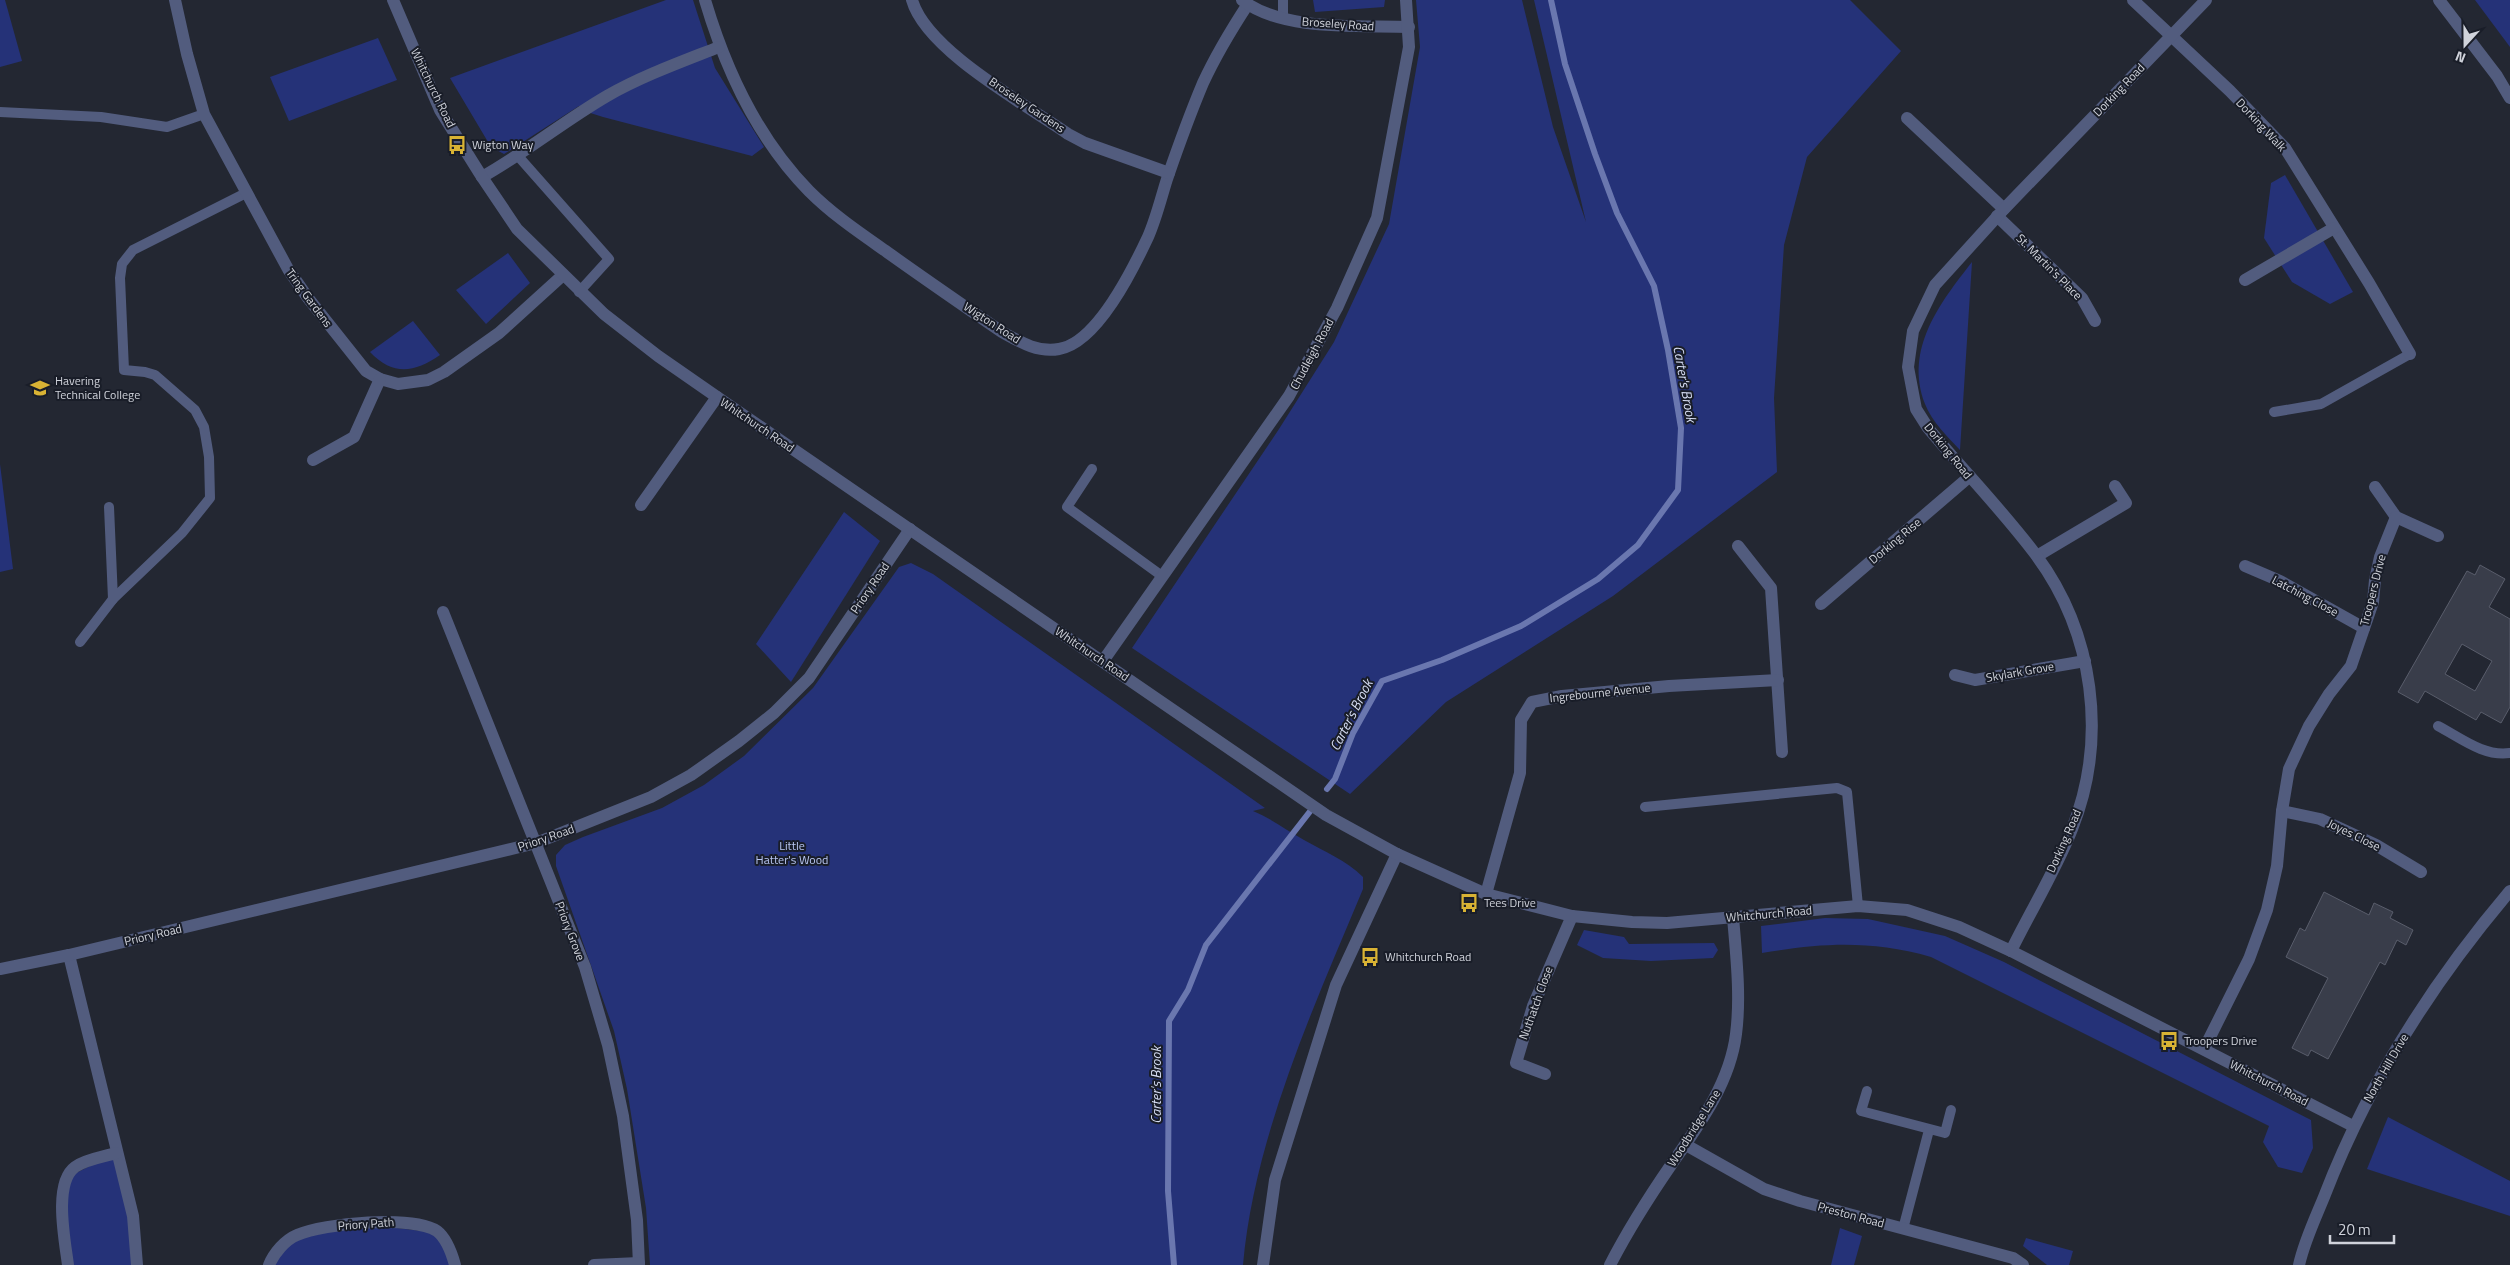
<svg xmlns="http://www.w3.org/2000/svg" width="2510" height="1265" viewBox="0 0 2510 1265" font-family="'Titillium Web',sans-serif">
  <rect width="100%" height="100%" fill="#232732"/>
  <g fill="#253278">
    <path d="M 0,0 L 5,0 L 22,61 L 0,67 Z"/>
    <path d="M 666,0 L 693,0 L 715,68 L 764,147 L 752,156 L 603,117 L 584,111 L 579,106 L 504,154 L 491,147 L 450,78 Z"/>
    <path d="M 1313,0 L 1385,0 L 1384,7 L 1315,12 Z"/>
    <path d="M 1416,0 L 1522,0 L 1553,127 L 1586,222 L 1534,0 L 1850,0 L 1901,51 L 1807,157 L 1784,245 L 1774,398 L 1777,472 L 1613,596 L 1446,702 L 1350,794 L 1132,648 L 1279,429 L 1334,342 L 1389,224 L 1420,47 Z"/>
    <path d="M 2475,0 L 2510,0 L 2510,47 Z"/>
    <path d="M 378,38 L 397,80 L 289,121 L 270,77 Z"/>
    <path d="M 2285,175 L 2353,292 L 2330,304 L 2292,282 L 2264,238 L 2271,183 Z"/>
    <path d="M 508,253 L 530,283 L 486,324 L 456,290 Z"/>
    <path d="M 1972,262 L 1960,450 C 1947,436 1932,422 1925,404 C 1904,349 1940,303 1972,262 Z"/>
    <path d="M 413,321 L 440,355 C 414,373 393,376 370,352 Z"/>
    <path d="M 0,464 L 13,569 L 0,572 Z"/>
    <path d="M 844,512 L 880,541 L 791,682 L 756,644 Z"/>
    <path d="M 911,563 L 933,574 L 1265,808 L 1253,811 C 1272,819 1286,830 1304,840 C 1325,852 1346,860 1363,877 L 1363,889 C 1314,1006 1254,1138 1243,1265 L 650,1265 L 646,1208 L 627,1089 L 614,1031 L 556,866 L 556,855 L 565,845 L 583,837 L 662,808 L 704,785 L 744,756 L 813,688 L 899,567 Z"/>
    <path d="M 1825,918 L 1868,919 L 1945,936 L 2004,962 L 2311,1120 L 2313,1148 L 2302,1173 L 2278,1167 L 2263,1142 L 2269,1126 L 1931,957 C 1870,940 1823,943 1762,953 L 1761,926 Z"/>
    <path d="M 1584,930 L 1624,937 L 1629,944 L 1714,943 L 1718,950 L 1713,958 L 1651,961 L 1603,958 L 1577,945 Z"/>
    <path d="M 2388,1117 L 2510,1181 L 2510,1216 L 2367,1169 Z"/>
    <path d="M 116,1153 L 137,1265 L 68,1265 L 68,1177 Z"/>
    <path d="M 363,1224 L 439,1233 L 455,1265 L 269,1265 L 296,1235 Z"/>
    <path d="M 1840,1228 L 1862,1236 L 1854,1265 L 1831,1265 Z"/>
    <path d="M 2026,1238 L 2073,1251 L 2069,1265 L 2047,1265 L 2023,1246 Z"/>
  </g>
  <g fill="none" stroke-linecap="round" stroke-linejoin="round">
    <g stroke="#6a77af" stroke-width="6">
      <path d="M 1327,789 L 1335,779 L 1353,733 L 1382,681 L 1442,660 L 1521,626 L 1598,579 L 1638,545 L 1678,490 L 1681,428 L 1668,350 L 1654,286 L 1617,213 L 1595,154 L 1565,64 L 1551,0"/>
      <path d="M 1174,1265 L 1168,1191 L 1169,1021 L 1188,990 L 1206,945 L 1315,805"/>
    </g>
  </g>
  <g fill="#393d4a" stroke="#595d6b" fill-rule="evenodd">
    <path d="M 2480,565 L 2505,579 L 2489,607 L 2510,619 L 2510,707 L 2501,723 L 2481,712 L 2476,720 L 2425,691 L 2418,703 L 2398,692 L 2467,571 L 2475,575 ZM 2462,644 L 2492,661 L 2475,691 L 2445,674 Z"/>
    <path d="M 2324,892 L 2369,915 L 2374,903 L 2393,912 L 2390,918 L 2413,930 L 2406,945 L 2397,940 L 2385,965 L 2380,962 L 2328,1059 L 2311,1050 L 2308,1056 L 2292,1048 L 2328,978 L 2286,957 L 2300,928 L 2305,931 Z"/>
  </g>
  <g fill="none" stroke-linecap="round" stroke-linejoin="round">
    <g stroke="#525c7e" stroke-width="10">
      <path d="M 1283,18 L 1283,0"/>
      <path d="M 0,112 L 101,117 L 167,127 L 204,114"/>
      <path d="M 518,156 L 609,259 L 579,292"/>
      <path d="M 2274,412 L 2321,404 L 2410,354"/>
      <path d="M 1092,469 L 1067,507 L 1162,576"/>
      <path d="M 109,507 L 113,599"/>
      <path d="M 80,642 L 113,599 L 182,533 L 210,498 L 209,457 L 204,427 L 195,410 L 155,375 L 145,372 L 124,370 L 120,278 L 122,264 L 133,250 L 246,193"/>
      <path d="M 2438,726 C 2461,738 2484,757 2510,753"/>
      <path d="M 1645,807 L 1837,788 L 1847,792 L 1858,906"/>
      <path d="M 1867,1091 L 1861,1111 L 1945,1133 L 1951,1110"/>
      <path d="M 1903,1229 L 1929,1130"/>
    </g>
    <g stroke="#525c7e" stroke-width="12">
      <path d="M 175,0 L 187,54 L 204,114 L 288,269 L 308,298 L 366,371 L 380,379 L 398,384 L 428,380 L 444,372 L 499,333 L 563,275"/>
      <path d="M 705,0 C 726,71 757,138 809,191 C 833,215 860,233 887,252 C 925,279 964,306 1002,332 C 1020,342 1038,353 1059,349 C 1097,343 1133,269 1148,237 C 1156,219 1161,198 1167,179 C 1178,147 1190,114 1203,83 C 1216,55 1231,30 1248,4"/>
      <path d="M 912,0 C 926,50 1025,104 1068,134 L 1085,143 L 1169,173"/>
      <path d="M 1242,0 C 1283,32 1360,25 1409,27"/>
      <path d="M 2133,0 L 2230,91 L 2285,148 L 2369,283 L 2410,354"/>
      <path d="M 1907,118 L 2004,209"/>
      <path d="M 482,177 C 525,153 564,121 607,96 C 642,76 681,62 719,47"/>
      <path d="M 1997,216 L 2082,298 L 2095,321"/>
      <path d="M 2245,280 L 2334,228"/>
      <path d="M 313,460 L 354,437 L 380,379"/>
      <path d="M 2375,487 L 2396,517 L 2438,536"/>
      <path d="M 641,505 L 717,397"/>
      <path d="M 1738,546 L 1771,588 L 1782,752"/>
      <path d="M 2037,556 L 2126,503 L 2115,486"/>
      <path d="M 2245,566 L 2280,581 L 2364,628"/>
      <path d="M 1821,604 L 1969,477"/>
      <path d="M 443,612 L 585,967 L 608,1045 L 623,1116 L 637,1220 L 639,1265"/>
      <path d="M 1103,661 L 1289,396 L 1337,308 L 1377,218 L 1409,47 L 1406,0"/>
      <path d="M 1955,675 L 1975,680 L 2085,661"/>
      <path d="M 2282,811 L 2320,819 L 2376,845 L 2421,872"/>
      <path d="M 1486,894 L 1520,773 L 1521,720 L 1532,702 L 1562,696 L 1669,686 L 1778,680"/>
      <path d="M 2011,951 C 2031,910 2056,870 2072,829 C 2108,738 2094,633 2036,555 C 2003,511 1963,470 1928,428 L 1916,409 L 1908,367 L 1913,331 L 1935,285 L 2004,209 L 2206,0"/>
      <path d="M 69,955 L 133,1216 L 137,1265"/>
      <path d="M 0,969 L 69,955 L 536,843 L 651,797 L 691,775 L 739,741 L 774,713 L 809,678 L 910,529"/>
      <path d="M 2204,1049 L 2249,959 L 2267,910 L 2277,866 L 2282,811 L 2289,769 L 2309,726 L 2329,694 L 2351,666 L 2373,602 L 2375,580 L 2380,557 L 2396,517"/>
      <path d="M 1545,1074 L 1516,1063 L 1533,1006 L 1572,916"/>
      <path d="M 1686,1145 L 1764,1189 L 1800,1201 L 2013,1258 L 2023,1265"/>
      <path d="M 68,1265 C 65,1241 53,1183 75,1167 C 86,1159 103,1157 116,1153"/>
      <path d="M 269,1265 C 274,1253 285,1240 297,1235 C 324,1223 413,1215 437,1231 C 446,1238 452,1254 455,1265"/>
      <path d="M 594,1265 L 639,1263"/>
      <path d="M 1263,1265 L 1275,1180 L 1336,985 L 1397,854"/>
      <path d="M 1610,1265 C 1628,1230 1649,1197 1671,1165 C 1699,1125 1730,1083 1736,1034 C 1741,996 1736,954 1733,917"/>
    </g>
    <g stroke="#525c7e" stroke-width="12">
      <path d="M 393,0 L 440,110 L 482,177 L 517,229 L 604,314 L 658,356 L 717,397 L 1326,815 L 1397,854 L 1486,894 L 1572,916 L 1632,922 L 1667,923 L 1858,906 L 1907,910 L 1959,927 L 2011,951 L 2353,1126"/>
      <path d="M 2439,0 L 2497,76 L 2510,98"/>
      <path d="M 2299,1265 C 2304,1242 2315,1219 2324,1197 C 2367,1085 2432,983 2510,891"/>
    </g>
  </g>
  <defs>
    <g id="bus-bare" transform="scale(1.5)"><path d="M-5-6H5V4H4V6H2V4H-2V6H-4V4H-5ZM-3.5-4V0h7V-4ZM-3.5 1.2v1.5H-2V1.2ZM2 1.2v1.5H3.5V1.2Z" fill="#d9b334" stroke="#191d28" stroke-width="2.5" paint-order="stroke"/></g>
    <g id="university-bare" transform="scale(1.5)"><path d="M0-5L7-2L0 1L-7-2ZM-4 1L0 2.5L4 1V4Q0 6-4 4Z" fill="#d9b334" stroke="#191d28" stroke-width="2.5" paint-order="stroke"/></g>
  </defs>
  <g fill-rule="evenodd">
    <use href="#bus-bare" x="457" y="145"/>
    <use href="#university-bare" x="40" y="388"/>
    <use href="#bus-bare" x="1469" y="903"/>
    <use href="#bus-bare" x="1370" y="957"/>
    <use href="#bus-bare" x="2169" y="1041"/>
  </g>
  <g text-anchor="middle" stroke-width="4" stroke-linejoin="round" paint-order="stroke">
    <g font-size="12" fill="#d0d3db" stroke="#191d28">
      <text transform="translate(1338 24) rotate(4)" y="4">Broseley Road</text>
      <text transform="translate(433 88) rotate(64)" y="4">Whitchurch Road</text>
      <text transform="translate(2119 90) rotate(-46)" y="4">Dorking Road</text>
      <text transform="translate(1027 105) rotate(34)" y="4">Broseley Gardens</text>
      <text transform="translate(2261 125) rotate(47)" y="4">Dorking Walk</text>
      <text transform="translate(2049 267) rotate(45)" y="4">St. Martin's Place</text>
      <text transform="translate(309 298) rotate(54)" y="4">Tring Gardens</text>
      <text transform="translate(992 323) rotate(33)" y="4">Wigton Road</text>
      <text transform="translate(1312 354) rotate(-62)" y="4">Chudleigh Road</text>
      <text transform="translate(757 425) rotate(34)" y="4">Whitchurch Road</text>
      <text transform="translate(1948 451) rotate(51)" y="4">Dorking Road</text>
      <text transform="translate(1895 541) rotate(-40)" y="4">Dorking Rise</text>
      <text transform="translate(870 588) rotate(-56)" y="4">Priory Road</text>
      <text transform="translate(2373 590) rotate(-76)" y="4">Troopers Drive</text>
      <text transform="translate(2305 596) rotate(28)" y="4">Latching Close</text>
      <text transform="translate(1092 654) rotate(34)" y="4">Whitchurch Road</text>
      <text transform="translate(2020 672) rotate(-10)" y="4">Skylark Grove</text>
      <text transform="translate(1600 693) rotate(-6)" y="4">Ingrebourne Avenue</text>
      <text transform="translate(2354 835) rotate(26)" y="4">Joyes Close</text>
      <text transform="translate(546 838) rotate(-19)" y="4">Priory Road</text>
      <text transform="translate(2064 841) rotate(-66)" y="4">Dorking Road</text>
      <text transform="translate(1769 914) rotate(-5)" y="4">Whitchurch Road</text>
      <text transform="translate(570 931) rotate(69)" y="4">Priory Grove</text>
      <text transform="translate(153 935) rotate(-13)" y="4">Priory Road</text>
      <text transform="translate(1536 1003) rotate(-70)" y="4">Nuthatch Close</text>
      <text transform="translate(2386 1068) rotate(-60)" y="4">North Hill Drive</text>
      <text transform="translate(2269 1083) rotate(27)" y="4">Whitchurch Road</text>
      <text transform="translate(1694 1128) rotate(-58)" y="4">Woodbridge Lane</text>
      <text transform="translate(1851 1215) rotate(15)" y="4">Preston Road</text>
      <text transform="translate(366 1224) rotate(-4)" y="4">Priory Path</text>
    </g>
    <g font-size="12" fill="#d0d3db" stroke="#191d28" text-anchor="start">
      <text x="472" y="149">Wigton Way</text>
      <text x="55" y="385">Havering<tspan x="55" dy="14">Technical College</tspan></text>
      <text x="1484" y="907">Tees Drive</text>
      <text x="1385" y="961">Whitchurch Road</text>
      <text x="2184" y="1045">Troopers Drive</text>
    </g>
    <g font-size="12" fill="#bac8f3" stroke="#191d28">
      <text x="792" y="850">Little<tspan x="792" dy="14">Hatter's Wood</tspan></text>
    </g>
    <g font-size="14" font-style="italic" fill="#d6ddf3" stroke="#191d28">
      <text transform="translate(1685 384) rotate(80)" y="5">Carter's Brook</text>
      <text transform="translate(1351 715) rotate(-63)" y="5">Carter's Brook</text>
      <text transform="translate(1156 1085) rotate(-90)" y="5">Carter's Brook</text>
    </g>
  </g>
  <g transform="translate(2465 45) rotate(201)" stroke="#191d28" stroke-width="4" paint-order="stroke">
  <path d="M0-4L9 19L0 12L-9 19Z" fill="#d0d3db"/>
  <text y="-8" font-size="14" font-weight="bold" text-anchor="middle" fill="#d0d3db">N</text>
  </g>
  <path d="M2330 1235v8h64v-8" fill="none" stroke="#d0d3db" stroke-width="2.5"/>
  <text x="2338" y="1235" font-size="15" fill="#d0d3db" stroke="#191d28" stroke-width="4" paint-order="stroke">20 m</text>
</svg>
